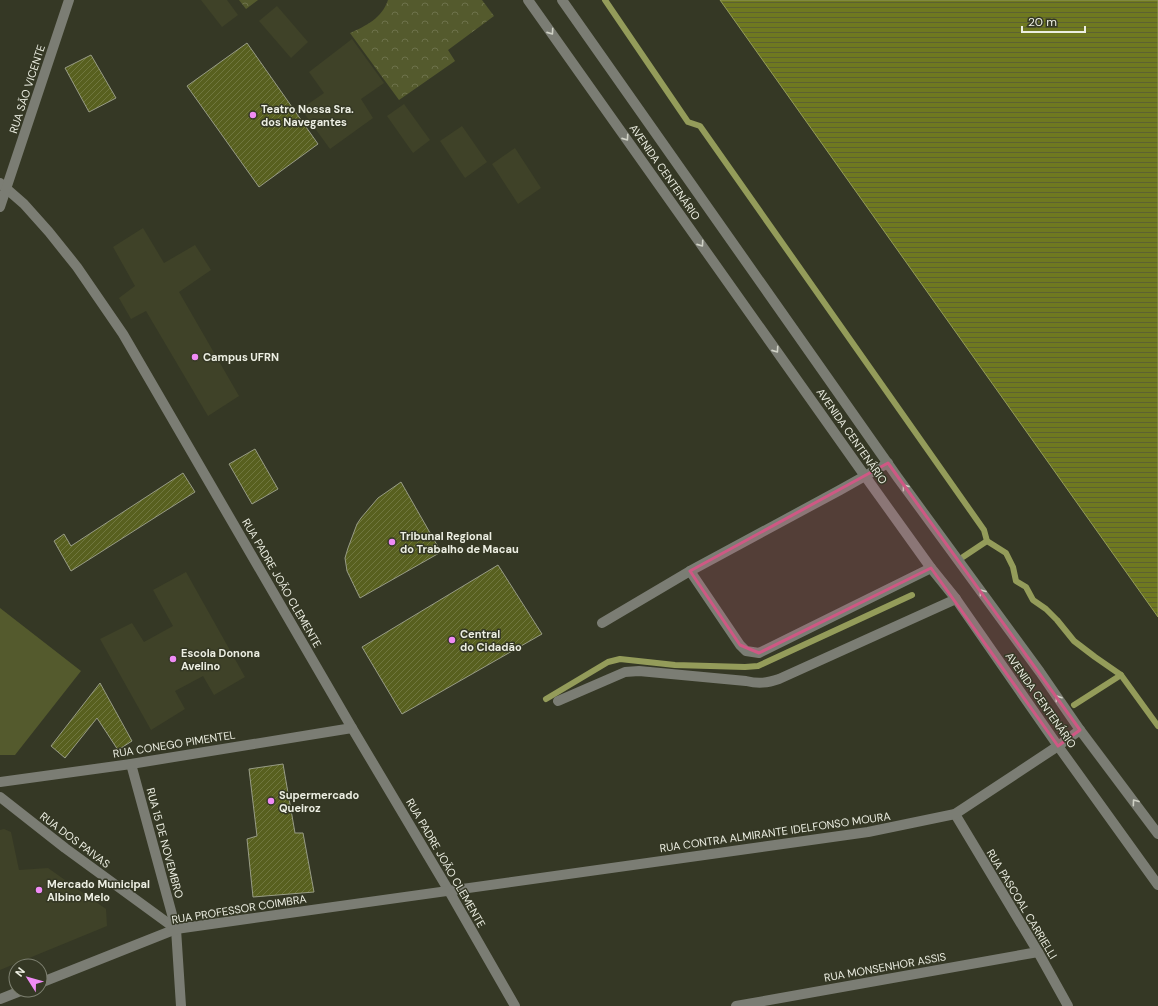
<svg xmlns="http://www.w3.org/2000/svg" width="1158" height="1006" viewBox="0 0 1158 1006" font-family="'DM Sans',sans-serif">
  <defs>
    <pattern id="park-crowns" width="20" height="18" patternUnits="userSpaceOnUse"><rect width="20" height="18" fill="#545a2d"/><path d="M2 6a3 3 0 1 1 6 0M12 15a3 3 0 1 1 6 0" fill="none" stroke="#6d724b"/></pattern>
    <pattern id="water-rules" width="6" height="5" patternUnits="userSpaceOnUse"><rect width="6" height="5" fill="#6f7920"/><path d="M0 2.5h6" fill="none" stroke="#5d6230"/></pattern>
    <pattern id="building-hatch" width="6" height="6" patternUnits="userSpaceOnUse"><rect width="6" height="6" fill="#58601f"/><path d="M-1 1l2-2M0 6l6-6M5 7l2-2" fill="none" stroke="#70773f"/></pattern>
  </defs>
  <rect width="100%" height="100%" fill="#353825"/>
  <g fill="#3f4228">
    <path d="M 201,0 L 227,0 L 238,15 L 222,27 Z"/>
    <path d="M 277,6 L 308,42 L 291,58 L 259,21 Z"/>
    <path d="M 352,39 L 384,83 L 361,99 L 373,118 L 330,149 L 301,109 L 324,93 L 309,72 Z"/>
    <path d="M 404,104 L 430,140 L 413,153 L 387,116 Z"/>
    <path d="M 462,126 L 487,162 L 465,178 L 440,141 Z"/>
    <path d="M 515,148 L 541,188 L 518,204 L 492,164 Z"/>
    <path d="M 143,228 L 164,263 L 195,245 L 211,270 L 179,292 L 239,396 L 208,416 L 146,311 L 131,319 L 119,298 L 135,286 L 113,247 Z"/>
    <path d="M 186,572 L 245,677 L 214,695 L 203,676 L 175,691 L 185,709 L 151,730 L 100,639 L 132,623 L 144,642 L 173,626 L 153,590 Z"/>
    <path d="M 4,829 L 11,832 L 19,870 L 48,868 L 106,909 L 107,926 L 0,970 L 0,830 Z"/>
  </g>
  <g fill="url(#park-crowns)">
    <path d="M 239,0 L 258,0 L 246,9 Z"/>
    <path d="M 388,0 L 482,0 L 494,16 L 448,50 L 455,61 L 399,100 L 350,33 C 366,26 382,18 388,0 Z"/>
  </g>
  <path fill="#545a2d" d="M 0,608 L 81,671 L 15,755 L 0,755 Z"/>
  <path fill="url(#water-rules)" stroke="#949c5a" d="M 720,0 L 1158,0 L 1158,617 Z"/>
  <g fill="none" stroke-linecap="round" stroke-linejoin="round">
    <g stroke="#949c5a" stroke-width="6">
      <path d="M 605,0 L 688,122 L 700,126 L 984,530 L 987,541 L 1006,553 L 1013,567 L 1016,581 L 1026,587 L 1033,600 L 1046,609 L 1057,620 L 1074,641 L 1095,657 L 1121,675 L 1158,726"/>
      <path d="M 963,557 L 987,541"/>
      <path d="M 546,699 L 608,662 L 620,659 L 675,665 L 745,667 L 758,666 L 912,595"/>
      <path d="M 1074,705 L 1121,675"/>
    </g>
  </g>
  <g fill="url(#building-hatch)" stroke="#989c86">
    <path d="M 247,43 L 318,144 L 259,187 L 187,86 Z"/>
    <path d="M 91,55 L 116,98 L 89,112 L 65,68 Z"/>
    <path d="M 255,449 L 278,489 L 252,504 L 229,464 Z"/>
    <path d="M 183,473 L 195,492 L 71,571 L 54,541 L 64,534 L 71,546 Z"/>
    <path d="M 401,482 L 441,552 L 360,598 L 347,571 L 345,558 L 348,548 L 357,524 L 361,518 L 378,498 Z"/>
    <path d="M 498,565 L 542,634 L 402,714 L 362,647 Z"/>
    <path d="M 100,683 L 132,741 L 118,750 L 97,718 L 65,758 L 51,746 Z"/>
    <path d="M 283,764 L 295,833 L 303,833 L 314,892 L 253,897 L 247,839 L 257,836 L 249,769 Z"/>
  </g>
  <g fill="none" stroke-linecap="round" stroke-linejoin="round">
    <g stroke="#7b7d74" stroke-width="10">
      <path d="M 528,0 L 865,476 L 931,568 L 956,599 L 1058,746 L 1158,885"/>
      <path d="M 562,0 L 898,478 L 1040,672 L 1080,730 L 1158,834"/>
      <path d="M 0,183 L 24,204 L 49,232 L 77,267 L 123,334 L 352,728 L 449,891 L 515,1006"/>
      <path d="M 0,207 L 69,0"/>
      <path d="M 690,571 L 740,645 L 746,651 L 759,653 L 931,568"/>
      <path d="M 602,623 L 690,571 L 840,490 L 888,463"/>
      <path d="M 558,701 L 625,672 L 639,671 L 746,681 C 759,684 767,683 779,679 L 956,599"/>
      <path d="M 131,764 L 176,929 L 181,1006"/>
      <path d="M 0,782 L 131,764 L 352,728"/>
      <path d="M 0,797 L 65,848 L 176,929"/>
      <path d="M 955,814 L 1038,952 L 1068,1006"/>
      <path d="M 40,983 L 176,929 L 868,832 L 955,814 L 1058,746 L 1080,730"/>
      <path d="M 0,999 L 23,990"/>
      <path d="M 736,1006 L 1038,952"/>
    </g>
  </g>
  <defs><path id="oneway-chevron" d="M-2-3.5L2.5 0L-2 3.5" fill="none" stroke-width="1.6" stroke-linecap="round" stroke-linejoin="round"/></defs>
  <g stroke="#d0d2c6">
    <use href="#oneway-chevron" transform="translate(551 32) rotate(55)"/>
    <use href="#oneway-chevron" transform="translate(626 138) rotate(55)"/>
    <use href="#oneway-chevron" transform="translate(701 244) rotate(55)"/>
    <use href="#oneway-chevron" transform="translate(776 350) rotate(55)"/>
    <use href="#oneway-chevron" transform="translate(905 487) rotate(-126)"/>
    <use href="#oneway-chevron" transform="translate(982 592) rotate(-126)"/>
    <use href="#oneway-chevron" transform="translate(1058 698) rotate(-124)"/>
    <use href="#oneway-chevron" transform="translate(1135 802) rotate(-126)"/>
  </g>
  <path fill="#cf5884" fill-opacity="0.2" stroke="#cf5884" stroke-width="3" stroke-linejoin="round" d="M 888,463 L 1080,730 L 1058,746 L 931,568 L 759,653 L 740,645 L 690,571 Z"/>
  <g fill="#f08bf5" stroke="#353825" stroke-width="1.5">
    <circle cx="253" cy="115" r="4"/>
    <circle cx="195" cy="357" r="4"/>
    <circle cx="392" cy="542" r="4"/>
    <circle cx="452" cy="640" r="4"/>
    <circle cx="173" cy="659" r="4"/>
    <circle cx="271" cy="801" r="4"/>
    <circle cx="39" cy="890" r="4"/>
  </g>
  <g text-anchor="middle" stroke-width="3" stroke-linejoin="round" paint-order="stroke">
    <g font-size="11" fill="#eceee2" stroke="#353825">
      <text transform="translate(27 89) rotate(-72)" y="4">RUA SÃO VICENTE</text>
      <text transform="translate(665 172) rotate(55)" y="4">AVENIDA CENTENÁRIO</text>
      <text transform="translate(852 436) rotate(55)" y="4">AVENIDA CENTENÁRIO</text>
      <text transform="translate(282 583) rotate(60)" y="4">RUA PADRE JOÃO CLEMENTE</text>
      <text transform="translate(1041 700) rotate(55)" y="4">AVENIDA CENTENÁRIO</text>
      <text transform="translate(174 744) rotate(-9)" y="4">RUA CONEGO PIMENTEL</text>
      <text transform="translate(775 832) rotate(-8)" y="4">RUA CONTRA ALMIRANTE IDELFONSO MOURA</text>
      <text transform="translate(75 840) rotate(37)" y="4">RUA DOS PAIVAS</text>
      <text transform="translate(165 843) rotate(75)" y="4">RUA 15 DE NOVEMBRO</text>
      <text transform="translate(446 863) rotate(60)" y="4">RUA PADRE JOÃO CLEMENTE</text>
      <text transform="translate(1022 904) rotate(59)" y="4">RUA PASCOAL CARRIELLI</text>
      <text transform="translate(239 909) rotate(-9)" y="4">RUA PROFESSOR COIMBRA</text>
      <text transform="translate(885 967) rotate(-10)" y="4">RUA MONSENHOR ASSIS</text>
    </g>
    <g font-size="11" font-weight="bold" fill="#eceee2" stroke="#353825" text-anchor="start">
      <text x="261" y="113">Teatro Nossa Sra.<tspan x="261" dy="13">dos Navegantes</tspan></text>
      <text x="203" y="361">Campus UFRN</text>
      <text x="400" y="540">Tribunal Regional<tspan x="400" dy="13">do Trabalho de Macau</tspan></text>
      <text x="460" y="638">Central<tspan x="460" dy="13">do Cidadão</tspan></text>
      <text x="181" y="657">Escola Donona<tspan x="181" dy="13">Avelino</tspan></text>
      <text x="279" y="799">Supermercado<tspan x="279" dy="13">Queiroz</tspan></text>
      <text x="47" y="888">Mercado Municipal<tspan x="47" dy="13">Albino Melo</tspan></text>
    </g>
  </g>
  <g transform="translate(28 978) rotate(307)"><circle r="19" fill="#353825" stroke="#7e8171"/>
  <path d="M0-3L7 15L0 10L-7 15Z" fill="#f08bf5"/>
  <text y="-6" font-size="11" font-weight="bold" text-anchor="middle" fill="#eceee2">N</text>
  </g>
  <path d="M1022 26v6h63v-6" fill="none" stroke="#eceee2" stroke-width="2"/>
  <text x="1028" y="26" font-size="12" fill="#eceee2" stroke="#353825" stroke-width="3" paint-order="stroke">20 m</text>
</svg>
